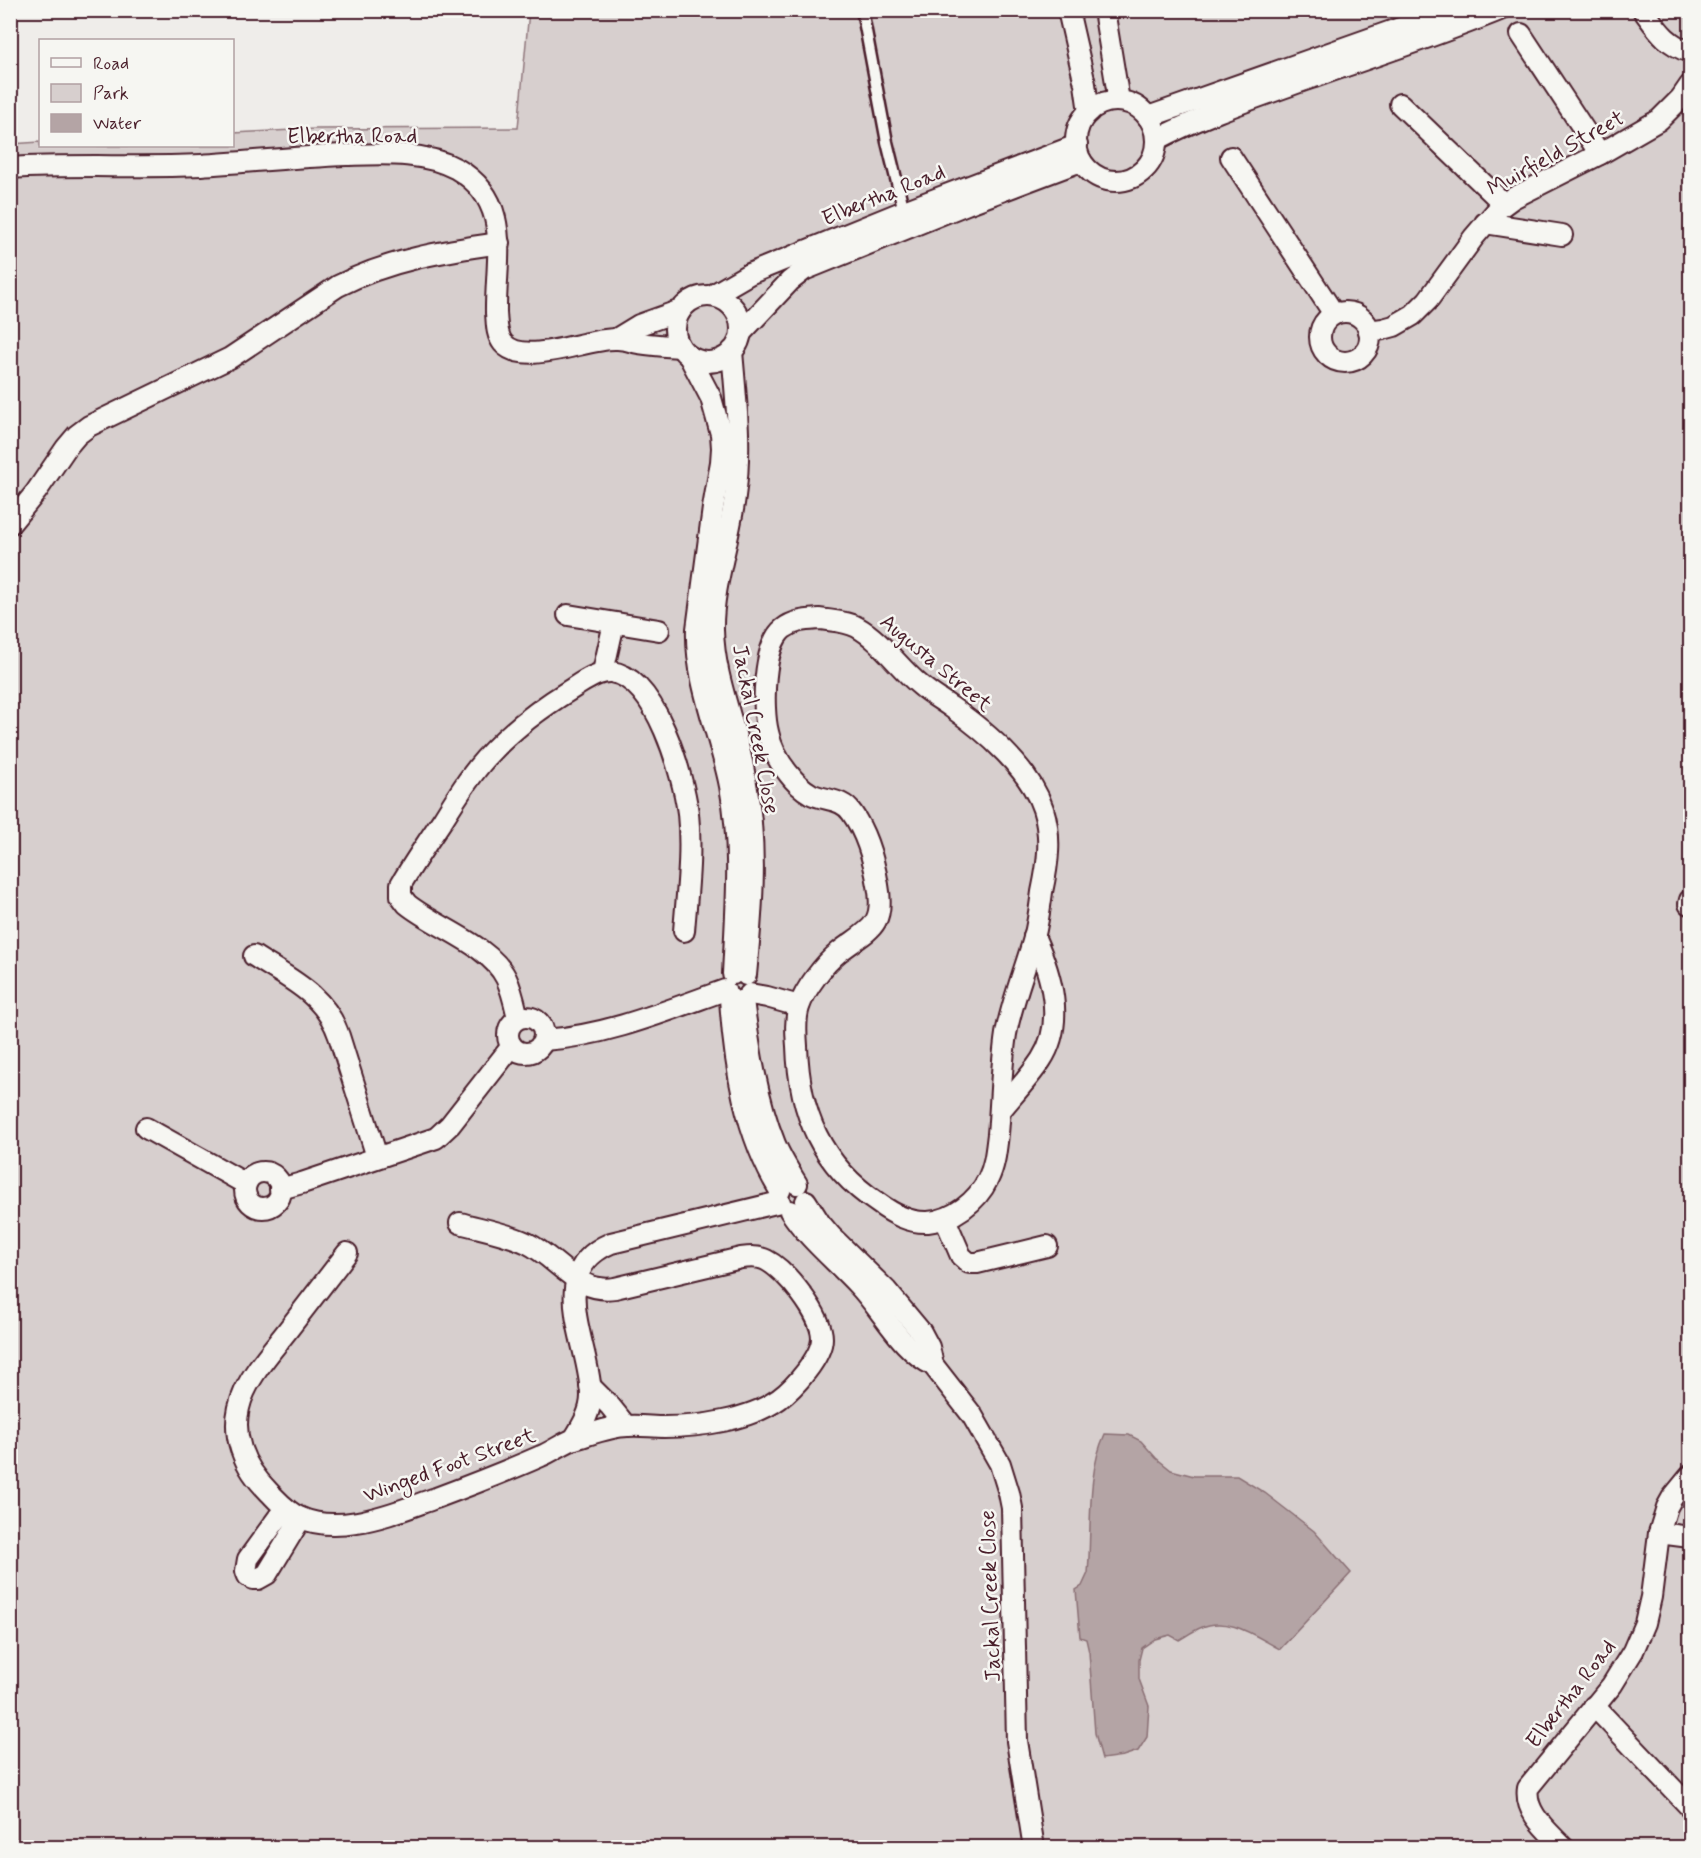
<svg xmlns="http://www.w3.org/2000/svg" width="1701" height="1858" viewBox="0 0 1701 1858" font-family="Mynerve,sans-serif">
  <rect width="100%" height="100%" fill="#efedea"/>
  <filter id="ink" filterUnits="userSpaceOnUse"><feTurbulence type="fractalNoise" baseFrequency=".0167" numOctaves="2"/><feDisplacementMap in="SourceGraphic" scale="12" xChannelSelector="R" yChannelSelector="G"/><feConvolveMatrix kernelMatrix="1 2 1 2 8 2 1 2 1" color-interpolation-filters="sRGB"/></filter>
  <g filter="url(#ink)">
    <path fill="#d7cfce" stroke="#90777c" stroke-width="1.5" d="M 529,11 L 1690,11 L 1690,1847 L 11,1848 L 11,144 L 40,142 L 40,146 L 232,146 L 233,133 L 315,129 L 518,128 Z"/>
    <path fill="#b4a4a5" stroke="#8a6f74" stroke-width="1.5" d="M 1105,1434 L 1129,1435 L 1141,1441 L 1156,1458 L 1171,1470 L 1194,1476 L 1237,1476 L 1265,1493 L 1314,1531 L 1351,1573 L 1280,1649 C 1255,1636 1228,1615 1200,1628 C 1193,1631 1186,1636 1179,1640 L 1170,1635 L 1155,1639 L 1142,1648 L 1139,1660 L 1139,1679 L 1149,1706 L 1147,1737 L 1138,1751 L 1123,1756 L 1102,1759 L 1095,1733 L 1089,1652 L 1086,1639 L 1080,1637 L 1076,1590 L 1082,1586 L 1088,1573 C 1092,1529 1086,1474 1105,1434 Z"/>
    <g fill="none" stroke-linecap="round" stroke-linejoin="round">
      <g stroke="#4a1f2b" stroke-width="15">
        <path id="lane" d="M 862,10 L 887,142 L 904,211"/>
      </g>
      <g stroke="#4a1f2b" stroke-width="24">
        <g id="street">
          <path d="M 1068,10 L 1085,84 L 1089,112"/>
          <path d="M 1104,10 L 1119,101"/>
          <path d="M 1643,10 C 1658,30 1666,44 1690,52"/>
          <path d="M 1521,34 L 1600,154"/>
          <circle cx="1116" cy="141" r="40"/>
          <path d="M 1400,104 L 1504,204"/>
          <path d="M 1148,117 L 1451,10"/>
          <path d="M 1156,140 C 1203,115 1255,98 1305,80 C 1370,58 1436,36 1500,10"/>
          <path d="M 1231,157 L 1334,314"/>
          <path d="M 10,168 C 74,164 137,168 201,165 C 249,162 297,157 346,155 C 382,154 424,151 457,169 C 514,202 495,259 496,313 C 497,323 496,334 503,343 C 524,368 589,337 617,339 C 625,339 632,342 639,343 C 653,345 667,346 680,347"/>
          <path d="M 1485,223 L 1562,235"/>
          <path d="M 711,296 L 749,274 L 904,211 L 1077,145"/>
          <circle cx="708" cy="329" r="33"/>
          <circle cx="1345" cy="337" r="25"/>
          <path d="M 1369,331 L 1383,329 L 1394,326 L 1413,315 L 1428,300 L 1474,237 L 1498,209 L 1513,198 L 1600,154 L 1659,120 L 1681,98 L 1690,85"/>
          <path d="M 741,333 L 790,281 L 804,270 L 967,204 L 1081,161"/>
          <path d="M 616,339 L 639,325 L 681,310"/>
          <path d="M 732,351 C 736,400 742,447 735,496 C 730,539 712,587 713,630 C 714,679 736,725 744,772 C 758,844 753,903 746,975"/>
          <path d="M 689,356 L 711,398 L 721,434 L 722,448 L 721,462 L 713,508 L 697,629 C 695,682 720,734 730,786 C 742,848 736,911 733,974"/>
          <path d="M 10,524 L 36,492 L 66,448 L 77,435 L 89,426 L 230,358 L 338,286 C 389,260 444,251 499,243"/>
          <path d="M 568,615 L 659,630"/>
          <path d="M 820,619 C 832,621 846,621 857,627 C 882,641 898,667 920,685 C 929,693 941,700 951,707 C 985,731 1030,769 1043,809 C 1052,837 1048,864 1042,892 C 1040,907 1038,923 1034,938 C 1025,970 1012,1001 1006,1034 C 1001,1067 1001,1101 998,1134 C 996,1150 995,1165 988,1179 C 977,1202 953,1220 928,1222 C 909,1223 893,1214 878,1203 C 821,1165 799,1113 797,1046 C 796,1033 795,1019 799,1007 C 805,989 824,964 839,952 C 867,930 886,928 878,885 C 874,861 866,833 852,813 C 842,798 826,801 811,794 C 802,789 794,781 788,773 C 779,762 771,747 768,732 C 762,708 763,645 783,629 C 794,620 807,620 820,619 Z"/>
          <path d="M 603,672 L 614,623"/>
          <path d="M 1689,904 L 1690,900"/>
          <path d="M 254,956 C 289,979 325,994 339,1036 L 377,1157"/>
          <path d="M 750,994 L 767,997 L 799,1006"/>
          <path d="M 730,998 C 734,1064 745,1134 780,1191"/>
          <path d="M 743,1000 C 749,1046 757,1100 775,1144 C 781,1158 789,1171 797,1184"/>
          <circle cx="526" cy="1035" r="18"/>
          <path d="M 518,1018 C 515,1005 512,990 506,978 C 490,945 435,927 407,904 L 401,896 L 401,884 C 414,862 429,840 443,819 C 456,798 469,777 485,759 C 509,732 539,709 570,690 C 581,683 597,671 611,672 C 656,677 683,775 688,813 C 692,852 687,893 684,931"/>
          <path d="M 544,1040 C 606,1036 666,1011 725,990"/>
          <path d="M 1000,1111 C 1014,1094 1029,1078 1041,1060 C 1066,1022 1051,974 1034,936"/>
          <path d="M 146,1128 L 246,1184"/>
          <circle cx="263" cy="1190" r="18"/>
          <path d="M 280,1189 L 302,1183 L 436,1138 L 450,1125 L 512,1046"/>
          <path d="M 806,1201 L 820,1223 L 831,1236 L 886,1290 L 921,1332 L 929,1347 L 933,1365 L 972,1415 L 1000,1464 L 1009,1493 L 1012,1508 L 1017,1741 L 1034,1848"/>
          <path d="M 790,1211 C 809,1240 835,1260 858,1285 C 883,1311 901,1350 933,1365"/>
          <path d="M 945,1219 L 961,1256 L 969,1263 L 977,1263 L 1047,1246"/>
          <path d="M 347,1253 C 327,1279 307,1305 287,1331 C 259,1367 225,1401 241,1449 C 247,1467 256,1479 269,1492 C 278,1501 288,1513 301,1518 C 317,1525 339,1525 357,1522 C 384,1518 410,1507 436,1498 C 471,1485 507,1471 541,1456 C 554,1451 565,1441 578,1438 C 594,1433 612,1426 628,1426 C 640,1425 652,1427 664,1427 C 699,1427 750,1420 779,1399 C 794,1388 822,1357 822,1338 C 822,1315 786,1270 766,1260 C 758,1256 749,1257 741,1258 L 615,1288 C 577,1294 558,1258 527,1243 C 506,1233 482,1229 460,1223"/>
          <path d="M 590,1386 L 610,1406 L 626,1426"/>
          <path d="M 574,1439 C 582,1426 591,1412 591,1396 C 591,1345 543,1272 611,1243 L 780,1202"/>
          <path d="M 285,1508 L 248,1559 L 246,1571 L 248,1576 L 253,1579 L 258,1579 L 267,1574 L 301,1518"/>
          <path d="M 1659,1533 L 1690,1537"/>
          <path d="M 1594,1706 L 1690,1807"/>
          <path d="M 1564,1848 C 1548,1831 1524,1813 1528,1788 L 1612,1685 L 1633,1651 L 1645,1623 L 1651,1597 L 1659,1533 L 1667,1507 L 1672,1498 L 1690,1476"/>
        </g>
      </g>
      <use href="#lane" stroke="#f6f6f2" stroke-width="10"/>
      <use href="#street" stroke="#f6f6f2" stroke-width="20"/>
    </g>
  </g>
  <g text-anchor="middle" stroke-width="5" stroke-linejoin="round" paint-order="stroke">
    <g font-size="22" fill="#4a1f2b" stroke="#f6f6f2">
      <text x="352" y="143">Elbertha Road</text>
      <text transform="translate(1555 152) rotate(-29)" y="8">Muirfield Street</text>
      <text transform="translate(883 194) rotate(-22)" y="8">Elbertha Road</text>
      <text transform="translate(937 662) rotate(40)" y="8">Augusta Street</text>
      <text transform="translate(757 729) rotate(79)" y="8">Jackal Creek Close</text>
      <text transform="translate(449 1464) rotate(-20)" y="8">Winged Foot Street</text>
      <text transform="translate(989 1596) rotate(-92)" y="8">Jackal Creek Close</text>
      <text transform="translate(1570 1693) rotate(-52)" y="8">Elbertha Road</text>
    </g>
  </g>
  <rect width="1701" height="1858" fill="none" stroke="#f6f6f2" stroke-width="36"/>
  <rect x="18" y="18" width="1665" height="1822" fill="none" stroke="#4a1f2b" stroke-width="2" filter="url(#ink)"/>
  <rect x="39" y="39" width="195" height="108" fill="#f6f6f2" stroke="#b1a0a2" stroke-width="1.5"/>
  <rect x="51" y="58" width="30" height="9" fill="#f6f6f2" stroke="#b1a0a2" stroke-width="1.5"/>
  <text x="93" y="69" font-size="18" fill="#4a1f2b">Road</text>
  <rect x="51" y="84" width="30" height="18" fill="#d7cfce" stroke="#b1a0a2" stroke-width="1.5"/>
  <text x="93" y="99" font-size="18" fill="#4a1f2b">Park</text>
  <rect x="51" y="114" width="30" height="18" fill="#b4a4a5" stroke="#b1a0a2" stroke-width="1.5"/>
  <text x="93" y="129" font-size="18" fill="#4a1f2b">Water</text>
</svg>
